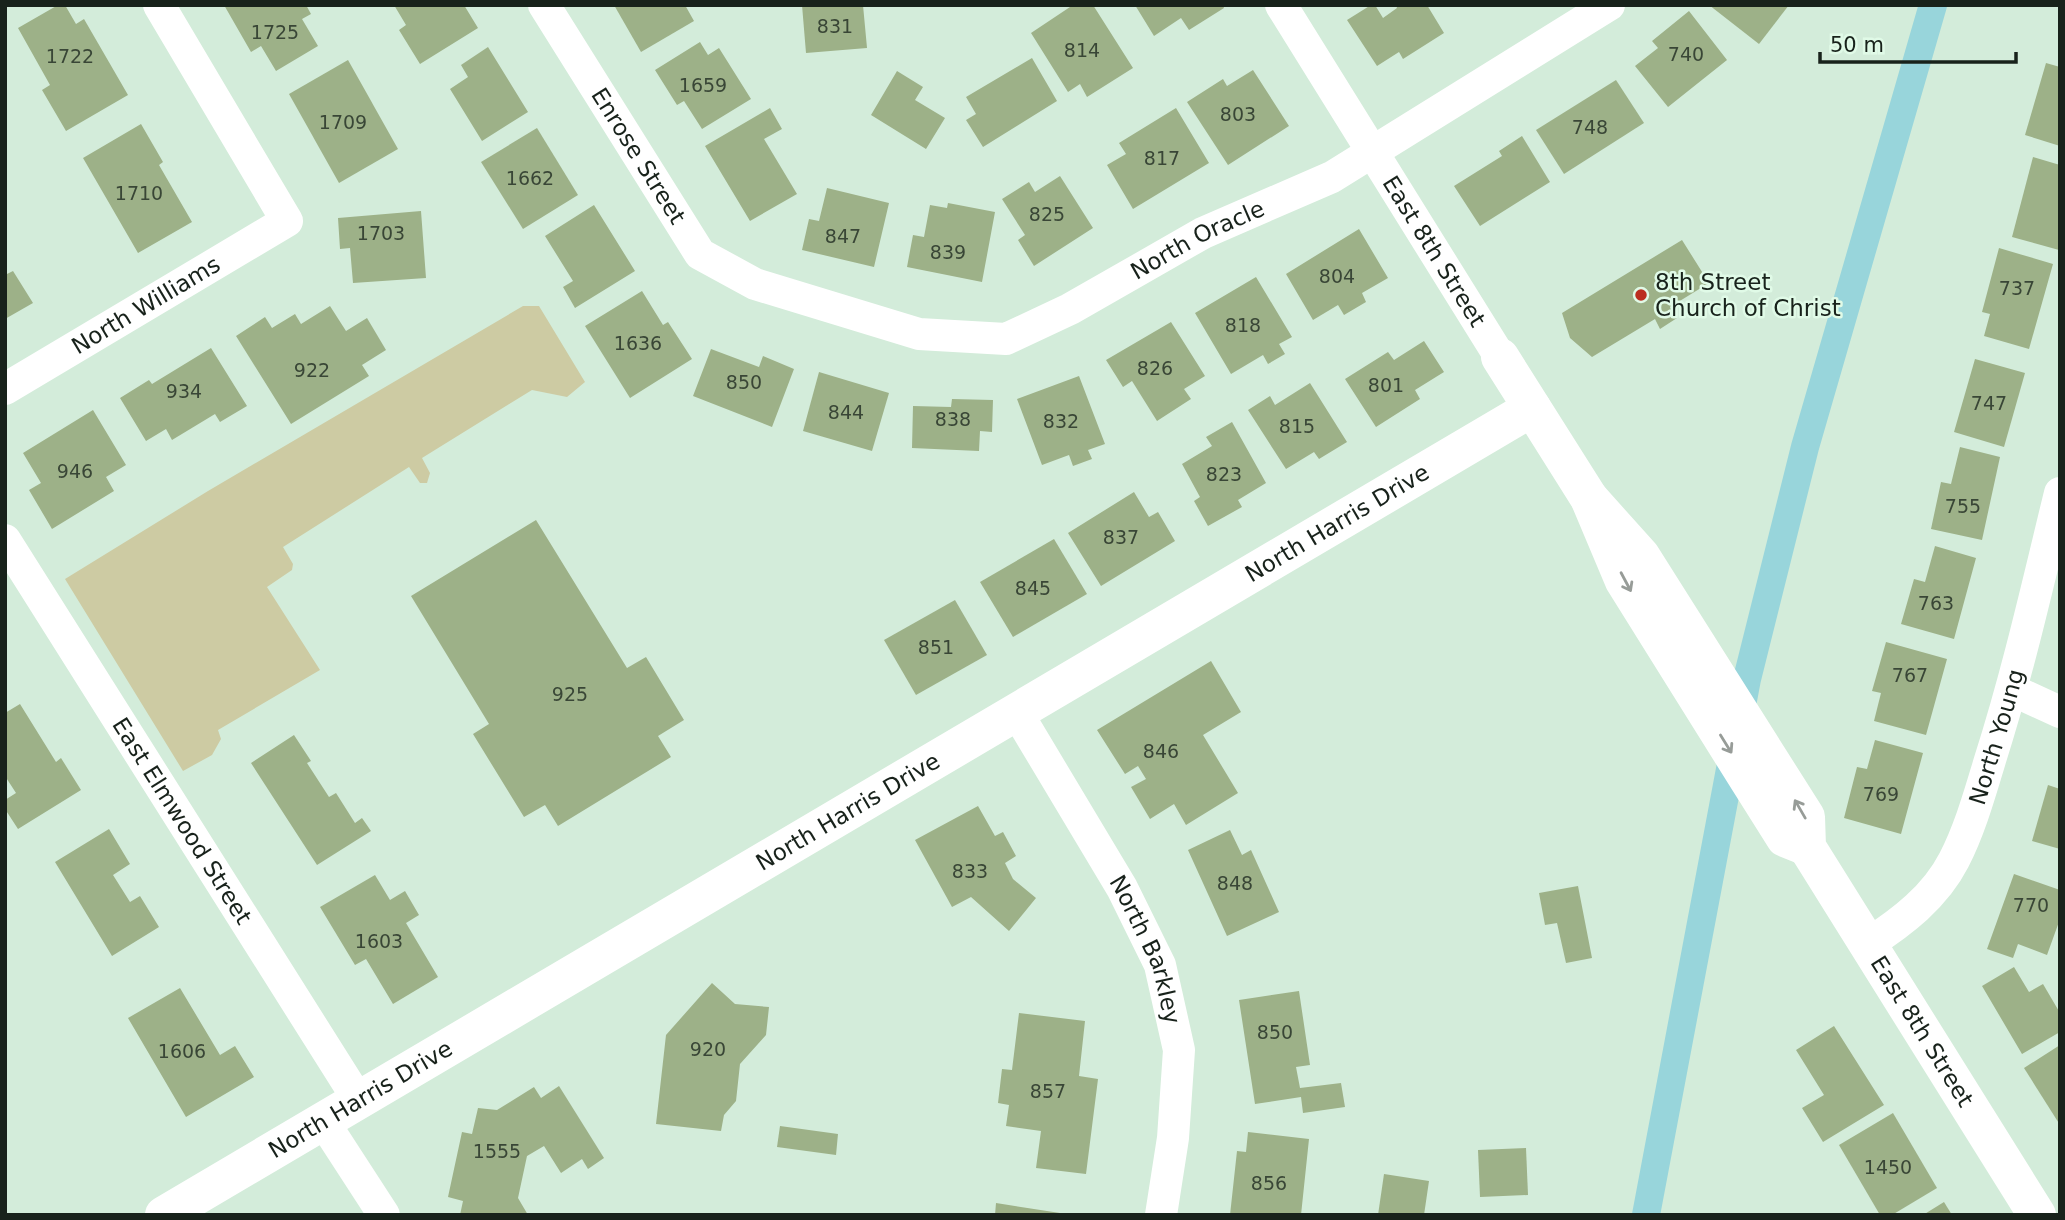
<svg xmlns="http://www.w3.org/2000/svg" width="2065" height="1220" viewBox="0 0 2065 1220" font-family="'DejaVu Sans',sans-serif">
  <rect width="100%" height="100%" fill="#d3ecda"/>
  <path fill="#cdcba3" d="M 523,306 L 539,306 L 585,382 L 567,397 L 532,390 L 422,458 L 430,473 L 427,483 L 420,483 L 409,467 L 283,547 L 293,564 L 292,570 L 267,587 L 320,670 L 218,730 L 221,739 L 212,755 L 183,771 L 65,579 L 208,491 Z"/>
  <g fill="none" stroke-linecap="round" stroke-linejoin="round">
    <path stroke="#98d5db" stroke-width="28" d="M 1646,1215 L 1747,679 L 1805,447 L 1933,5"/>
  </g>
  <g fill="#9db188">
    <path d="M 58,5 L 65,5 L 76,24 L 84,19 L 128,95 L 66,131 L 42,90 L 50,85 L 18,28 Z"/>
    <path d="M 224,5 L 306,5 L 311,14 L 302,19 L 318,46 L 276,71 L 261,46 L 251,52 Z"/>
    <path d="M 394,5 L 464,5 L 478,28 L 420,64 L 399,30 L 406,25 Z"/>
    <path d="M 614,5 L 685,5 L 694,21 L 641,52 Z"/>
    <path d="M 802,5 L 863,5 L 867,48 L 806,53 Z"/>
    <path d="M 1073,5 L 1093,5 L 1133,68 L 1087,97 L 1080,84 L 1068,92 L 1031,33 Z"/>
    <path d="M 1135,5 L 1223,5 L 1224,8 L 1189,30 L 1181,18 L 1154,36 Z"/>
    <path d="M 1371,5 L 1375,5 L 1383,18 L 1397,8 L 1396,5 L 1427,5 L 1444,33 L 1403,59 L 1399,52 L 1377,66 L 1347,20 Z"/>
    <path d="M 1709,5 L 1789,5 L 1759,44 Z"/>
    <path d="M 1689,11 L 1727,60 L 1668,107 L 1635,66 L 1658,48 L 1652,41 Z"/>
    <path d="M 700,42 L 708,55 L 719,48 L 751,99 L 702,129 L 684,101 L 677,105 L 655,70 Z"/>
    <path d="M 488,47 L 528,112 L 482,141 L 450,89 L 468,77 L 461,65 Z"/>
    <path d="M 1032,58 L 1057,101 L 983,147 L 966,120 L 976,114 L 966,97 Z"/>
    <path d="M 348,60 L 398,149 L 339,183 L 289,94 Z"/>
    <path d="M 2046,63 L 2060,67 L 2060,146 L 2025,135 Z"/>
    <path d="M 1253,70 L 1289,126 L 1228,165 L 1187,102 L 1223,79 L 1227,86 Z"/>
    <path d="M 897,71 L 923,87 L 915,100 L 945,118 L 926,149 L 871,115 Z"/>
    <path d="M 1616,80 L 1644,123 L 1564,174 L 1536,130 Z"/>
    <path d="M 770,108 L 782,129 L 764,139 L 797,194 L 750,221 L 705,146 Z"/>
    <path d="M 1176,108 L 1209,163 L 1133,209 L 1107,165 L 1126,154 L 1119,143 Z"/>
    <path d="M 141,124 L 163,162 L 159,165 L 192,222 L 138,253 L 83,158 Z"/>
    <path d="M 537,128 L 578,195 L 523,229 L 481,162 Z"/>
    <path d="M 1522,136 L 1550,182 L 1480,226 L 1454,186 L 1502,156 L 1499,151 Z"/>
    <path d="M 2033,157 L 2060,165 L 2059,250 L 2012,237 Z"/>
    <path d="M 1060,176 L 1093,228 L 1034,266 L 1018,240 L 1025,235 L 1002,199 L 1029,182 L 1035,192 Z"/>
    <path d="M 827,188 L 889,203 L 874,267 L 802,250 L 809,219 L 819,221 Z"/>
    <path d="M 948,203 L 995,212 L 982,282 L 907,267 L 913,235 L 924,237 L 930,205 L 947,208 Z"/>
    <path d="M 594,205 L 635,271 L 575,308 L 563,287 L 573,281 L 545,236 Z"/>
    <path d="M 421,211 L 426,278 L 353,283 L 350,248 L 340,249 L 338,218 Z"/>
    <path d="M 1359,229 L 1388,278 L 1362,293 L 1366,302 L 1344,315 L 1338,305 L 1313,320 L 1286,274 Z"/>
    <path d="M 1682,240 L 1709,283 L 1670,307 L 1677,318 L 1660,329 L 1655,319 L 1592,357 L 1570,338 L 1562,313 Z"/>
    <path d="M 1999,248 L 2053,264 L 2029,349 L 1984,336 L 1990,314 L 1982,312 Z"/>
    <path d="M 13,271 L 33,303 L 5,319 L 5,275 Z"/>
    <path d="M 1256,277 L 1292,337 L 1279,344 L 1285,354 L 1268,364 L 1263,355 L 1231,374 L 1195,313 Z"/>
    <path d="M 642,291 L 663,325 L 668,322 L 692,359 L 630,398 L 585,326 Z"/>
    <path d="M 330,306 L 346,331 L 367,318 L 386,350 L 362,365 L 369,376 L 291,424 L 236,336 L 265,317 L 272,328 L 295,314 L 301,324 Z"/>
    <path d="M 1171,322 L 1205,376 L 1184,389 L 1191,399 L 1157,421 L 1132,381 L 1123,387 L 1106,360 Z"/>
    <path d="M 1424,341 L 1444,372 L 1415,390 L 1420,399 L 1376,427 L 1345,379 L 1388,352 L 1394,360 Z"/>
    <path d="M 211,348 L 247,406 L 220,422 L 215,414 L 172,440 L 166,429 L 146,441 L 120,398 L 149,380 L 152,384 Z"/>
    <path d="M 711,349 L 759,367 L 763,356 L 794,369 L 772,427 L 693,396 Z"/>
    <path d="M 1975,359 L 2025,373 L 2004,447 L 1954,432 Z"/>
    <path d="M 819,372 L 889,393 L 872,451 L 803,431 Z"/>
    <path d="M 1079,376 L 1105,444 L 1088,450 L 1092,459 L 1073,466 L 1069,455 L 1042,465 L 1017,399 Z"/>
    <path d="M 1310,383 L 1347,442 L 1319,459 L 1314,452 L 1286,469 L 1248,410 L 1270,396 L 1275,405 Z"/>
    <path d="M 952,399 L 993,400 L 992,432 L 980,431 L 979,451 L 912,448 L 913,406 L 951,407 Z"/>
    <path d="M 93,410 L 126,465 L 106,477 L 114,491 L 52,529 L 29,490 L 41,483 L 23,453 Z"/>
    <path d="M 1232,422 L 1266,483 L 1238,500 L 1242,507 L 1208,526 L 1194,501 L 1200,497 L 1182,464 L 1212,446 L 1206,437 Z"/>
    <path d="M 1960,447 L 2000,457 L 1982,540 L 1931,529 L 1941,482 L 1951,484 Z"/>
    <path d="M 1134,492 L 1149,517 L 1158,512 L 1175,541 L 1101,586 L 1068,533 Z"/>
    <path d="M 536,520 L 627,668 L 646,657 L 684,720 L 658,736 L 671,757 L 558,826 L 545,805 L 524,817 L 473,734 L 489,724 L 411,596 Z"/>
    <path d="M 1054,539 L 1087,594 L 1013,637 L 980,582 Z"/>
    <path d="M 1935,546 L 1976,558 L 1954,639 L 1901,624 L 1914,579 L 1925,582 Z"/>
    <path d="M 955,600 L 987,655 L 916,695 L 884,640 Z"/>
    <path d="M 1886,642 L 1947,659 L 1926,735 L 1874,721 L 1881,693 L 1872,691 Z"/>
    <path d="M 1211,661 L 1241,712 L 1203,735 L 1238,793 L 1186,825 L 1174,804 L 1150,819 L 1131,787 L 1146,779 L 1138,766 L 1125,774 L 1097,730 Z"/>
    <path d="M 20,704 L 56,762 L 61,758 L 81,790 L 18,829 L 5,809 L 5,800 L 16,793 L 5,776 L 5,713 Z"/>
    <path d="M 294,735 L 311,761 L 307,763 L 329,797 L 336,793 L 355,823 L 362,818 L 371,831 L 317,865 L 251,763 Z"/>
    <path d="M 1875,740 L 1923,753 L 1901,834 L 1844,818 L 1857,767 L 1867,769 Z"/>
    <path d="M 2048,785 L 2060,789 L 2060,849 L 2032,841 Z"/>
    <path d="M 978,806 L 995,836 L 1003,832 L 1016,856 L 1005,863 L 1013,879 L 1036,898 L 1009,931 L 971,897 L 952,907 L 915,840 Z"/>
    <path d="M 109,829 L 130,864 L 113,875 L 130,902 L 140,896 L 159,927 L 112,956 L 55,862 Z"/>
    <path d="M 1230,830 L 1242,855 L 1251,850 L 1279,912 L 1227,936 L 1188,850 Z"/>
    <path d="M 2014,874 L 2060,890 L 2060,919 L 2047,955 L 2018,944 L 2013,958 L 1987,949 Z"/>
    <path d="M 375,875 L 390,900 L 405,891 L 419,915 L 406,923 L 438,977 L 393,1004 L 366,959 L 355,965 L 320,907 Z"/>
    <path d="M 1578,886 L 1592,958 L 1566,963 L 1557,923 L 1545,925 L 1539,893 Z"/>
    <path d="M 2014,967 L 2029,992 L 2043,984 L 2060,1013 L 2060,1032 L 2022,1054 L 1982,986 Z"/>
    <path d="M 712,983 L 735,1004 L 769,1007 L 766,1035 L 740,1064 L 736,1101 L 724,1115 L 721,1131 L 656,1124 L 666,1035 Z"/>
    <path d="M 180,988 L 220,1055 L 235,1046 L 254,1077 L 186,1117 L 128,1018 Z"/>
    <path d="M 1299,991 L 1310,1065 L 1296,1067 L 1300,1088 L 1341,1083 L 1345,1107 L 1303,1113 L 1301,1097 L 1255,1104 L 1239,1000 Z"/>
    <path d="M 1019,1013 L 1085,1021 L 1079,1076 L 1098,1079 L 1086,1174 L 1036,1168 L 1041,1131 L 1006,1126 L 1009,1105 L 998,1103 L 1002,1069 L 1012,1070 Z"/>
    <path d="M 1834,1026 L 1884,1105 L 1823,1142 L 1802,1108 L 1824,1095 L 1796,1050 Z"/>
    <path d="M 2060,1045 L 2060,1125 L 2024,1068 Z"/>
    <path d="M 559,1086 L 604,1158 L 588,1169 L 582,1159 L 561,1173 L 544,1146 L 527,1156 L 518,1198 L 528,1215 L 460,1215 L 463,1201 L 448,1197 L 462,1132 L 472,1134 L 478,1108 L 497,1110 L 534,1087 L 541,1098 Z"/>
    <path d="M 1893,1113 L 1937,1188 L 1892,1215 L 1880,1215 L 1839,1145 Z"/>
    <path d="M 780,1126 L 838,1134 L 836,1155 L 777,1147 Z"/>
    <path d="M 1248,1132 L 1309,1139 L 1301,1215 L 1230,1215 L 1237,1151 L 1246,1152 Z"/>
    <path d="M 1526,1148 L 1528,1195 L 1480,1197 L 1478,1150 Z"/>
    <path d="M 1384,1174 L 1429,1181 L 1424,1215 L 1378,1215 Z"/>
    <path d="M 1944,1202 L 1952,1215 L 1923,1215 Z"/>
    <path d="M 996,1203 L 1060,1213 L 1060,1215 L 995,1215 Z"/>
  </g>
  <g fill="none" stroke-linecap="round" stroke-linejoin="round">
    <g stroke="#fff" stroke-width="32">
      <path id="s1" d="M 544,5 L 700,254 L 755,284 L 919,334 L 1006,339 L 1070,309 L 1203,233 L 1332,177 L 1609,5"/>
      <path id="s2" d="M 1281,5 L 1500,357"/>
      <path id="s3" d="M 5,389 L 287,221 L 159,5"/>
      <path id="s4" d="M 5,540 L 359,1101"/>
      <path d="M 2012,690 L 2060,712"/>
      <path id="s5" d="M 1016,711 L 1122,888 L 1160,965 L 1179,1050 L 1173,1138 L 1161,1215"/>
      <path id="s6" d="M 1868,944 C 1902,922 1935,897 1954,860 C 1970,829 1980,793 1990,760 C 2018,672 2038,583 2060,493"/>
      <path d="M 323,1121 L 384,1215"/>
    </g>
    <g stroke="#fff" stroke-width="38">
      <path d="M 1500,357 L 1589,498 L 1624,581 L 1749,781 L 1785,838 L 1807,847"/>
      <path id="s7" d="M 1589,498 L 1641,556 L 1806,817 L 1807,847 L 2037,1215"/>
      <path id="s8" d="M 164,1215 L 1532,408"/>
    </g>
  </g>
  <defs><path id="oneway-shaft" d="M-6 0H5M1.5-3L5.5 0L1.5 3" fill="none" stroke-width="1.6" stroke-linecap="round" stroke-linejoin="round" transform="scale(1.75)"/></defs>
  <g stroke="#979c98">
    <use href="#oneway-shaft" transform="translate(1626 582) rotate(62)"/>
    <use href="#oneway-shaft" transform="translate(1726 744) rotate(58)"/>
    <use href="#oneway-shaft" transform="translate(1800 809) rotate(-120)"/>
  </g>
  <circle fill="#bb2e20" stroke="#e0fae7" stroke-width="2.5" cx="1641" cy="295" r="7"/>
  <g text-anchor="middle" stroke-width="5" stroke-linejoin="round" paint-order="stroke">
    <g font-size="19" fill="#394636">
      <text x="835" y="33">831</text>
      <text x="275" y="39">1725</text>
      <text x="1082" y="57">814</text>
      <text x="1686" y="61">740</text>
      <text x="70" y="63">1722</text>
      <text x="703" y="92">1659</text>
      <text x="1238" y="121">803</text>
      <text x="343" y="129">1709</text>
      <text x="1590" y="134">748</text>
      <text x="1162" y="165">817</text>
      <text x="530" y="185">1662</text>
      <text x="139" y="200">1710</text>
      <text x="1047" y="221">825</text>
      <text x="381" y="240">1703</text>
      <text x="843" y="243">847</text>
      <text x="948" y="259">839</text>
      <text x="1337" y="283">804</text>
      <text x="2017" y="295">737</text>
      <text x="1243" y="332">818</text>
      <text x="638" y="350">1636</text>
      <text x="1155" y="375">826</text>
      <text x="312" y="377">922</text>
      <text x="744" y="389">850</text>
      <text x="1386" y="392">801</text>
      <text x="184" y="398">934</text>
      <text x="1989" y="410">747</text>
      <text x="846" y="419">844</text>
      <text x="953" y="426">838</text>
      <text x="1061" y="428">832</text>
      <text x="1297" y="433">815</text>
      <text x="75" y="478">946</text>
      <text x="1224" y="481">823</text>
      <text x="1963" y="513">755</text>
      <text x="1121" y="544">837</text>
      <text x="1033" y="595">845</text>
      <text x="1936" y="610">763</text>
      <text x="936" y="654">851</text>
      <text x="1910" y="682">767</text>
      <text x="570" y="701">925</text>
      <text x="1161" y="758">846</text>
      <text x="1881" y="801">769</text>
      <text x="970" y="878">833</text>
      <text x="1235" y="890">848</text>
      <text x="2031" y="912">770</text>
      <text x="379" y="948">1603</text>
      <text x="1275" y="1039">850</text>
      <text x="708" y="1056">920</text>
      <text x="182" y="1058">1606</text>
      <text x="1048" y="1098">857</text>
      <text x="497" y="1158">1555</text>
      <text x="1888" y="1174">1450</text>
      <text x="1269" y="1190">856</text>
    </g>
    <g font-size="23" fill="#18221b" stroke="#e0fae7">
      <text dy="8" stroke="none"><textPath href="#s1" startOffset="178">Enrose Street</textPath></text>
      <text dy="8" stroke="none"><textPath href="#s1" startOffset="831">North Oracle</textPath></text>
      <text dy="8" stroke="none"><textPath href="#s2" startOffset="290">East 8th Street</textPath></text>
      <text dy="8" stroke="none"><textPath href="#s3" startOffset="164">North Williams</textPath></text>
      <text dy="8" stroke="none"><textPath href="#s8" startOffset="1362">North Harris Drive</textPath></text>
      <text dy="8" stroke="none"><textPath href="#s6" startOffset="252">North Young</textPath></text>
      <text dy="8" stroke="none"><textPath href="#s8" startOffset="794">North Harris Drive</textPath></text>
      <text dy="8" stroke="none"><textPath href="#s4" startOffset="332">East Elmwood Street</textPath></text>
      <text dy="8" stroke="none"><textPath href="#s5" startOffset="273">North Barkley</textPath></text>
      <text dy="8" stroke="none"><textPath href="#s7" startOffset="634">East 8th Street</textPath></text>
      <text dy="8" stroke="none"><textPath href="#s8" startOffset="228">North Harris Drive</textPath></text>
    </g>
    <g font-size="23" fill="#18221b" stroke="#e0fae7" text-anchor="start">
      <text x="1655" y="290">8th Street<tspan x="1655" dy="26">Church of Christ</tspan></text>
    </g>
  </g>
  <rect width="2065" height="1220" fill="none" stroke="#18221b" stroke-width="14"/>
  <path d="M1820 52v10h196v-10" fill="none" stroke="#18221b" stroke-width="3.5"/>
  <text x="1830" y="52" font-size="21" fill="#18221b" stroke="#e0fae7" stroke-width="5" paint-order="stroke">50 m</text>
</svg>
